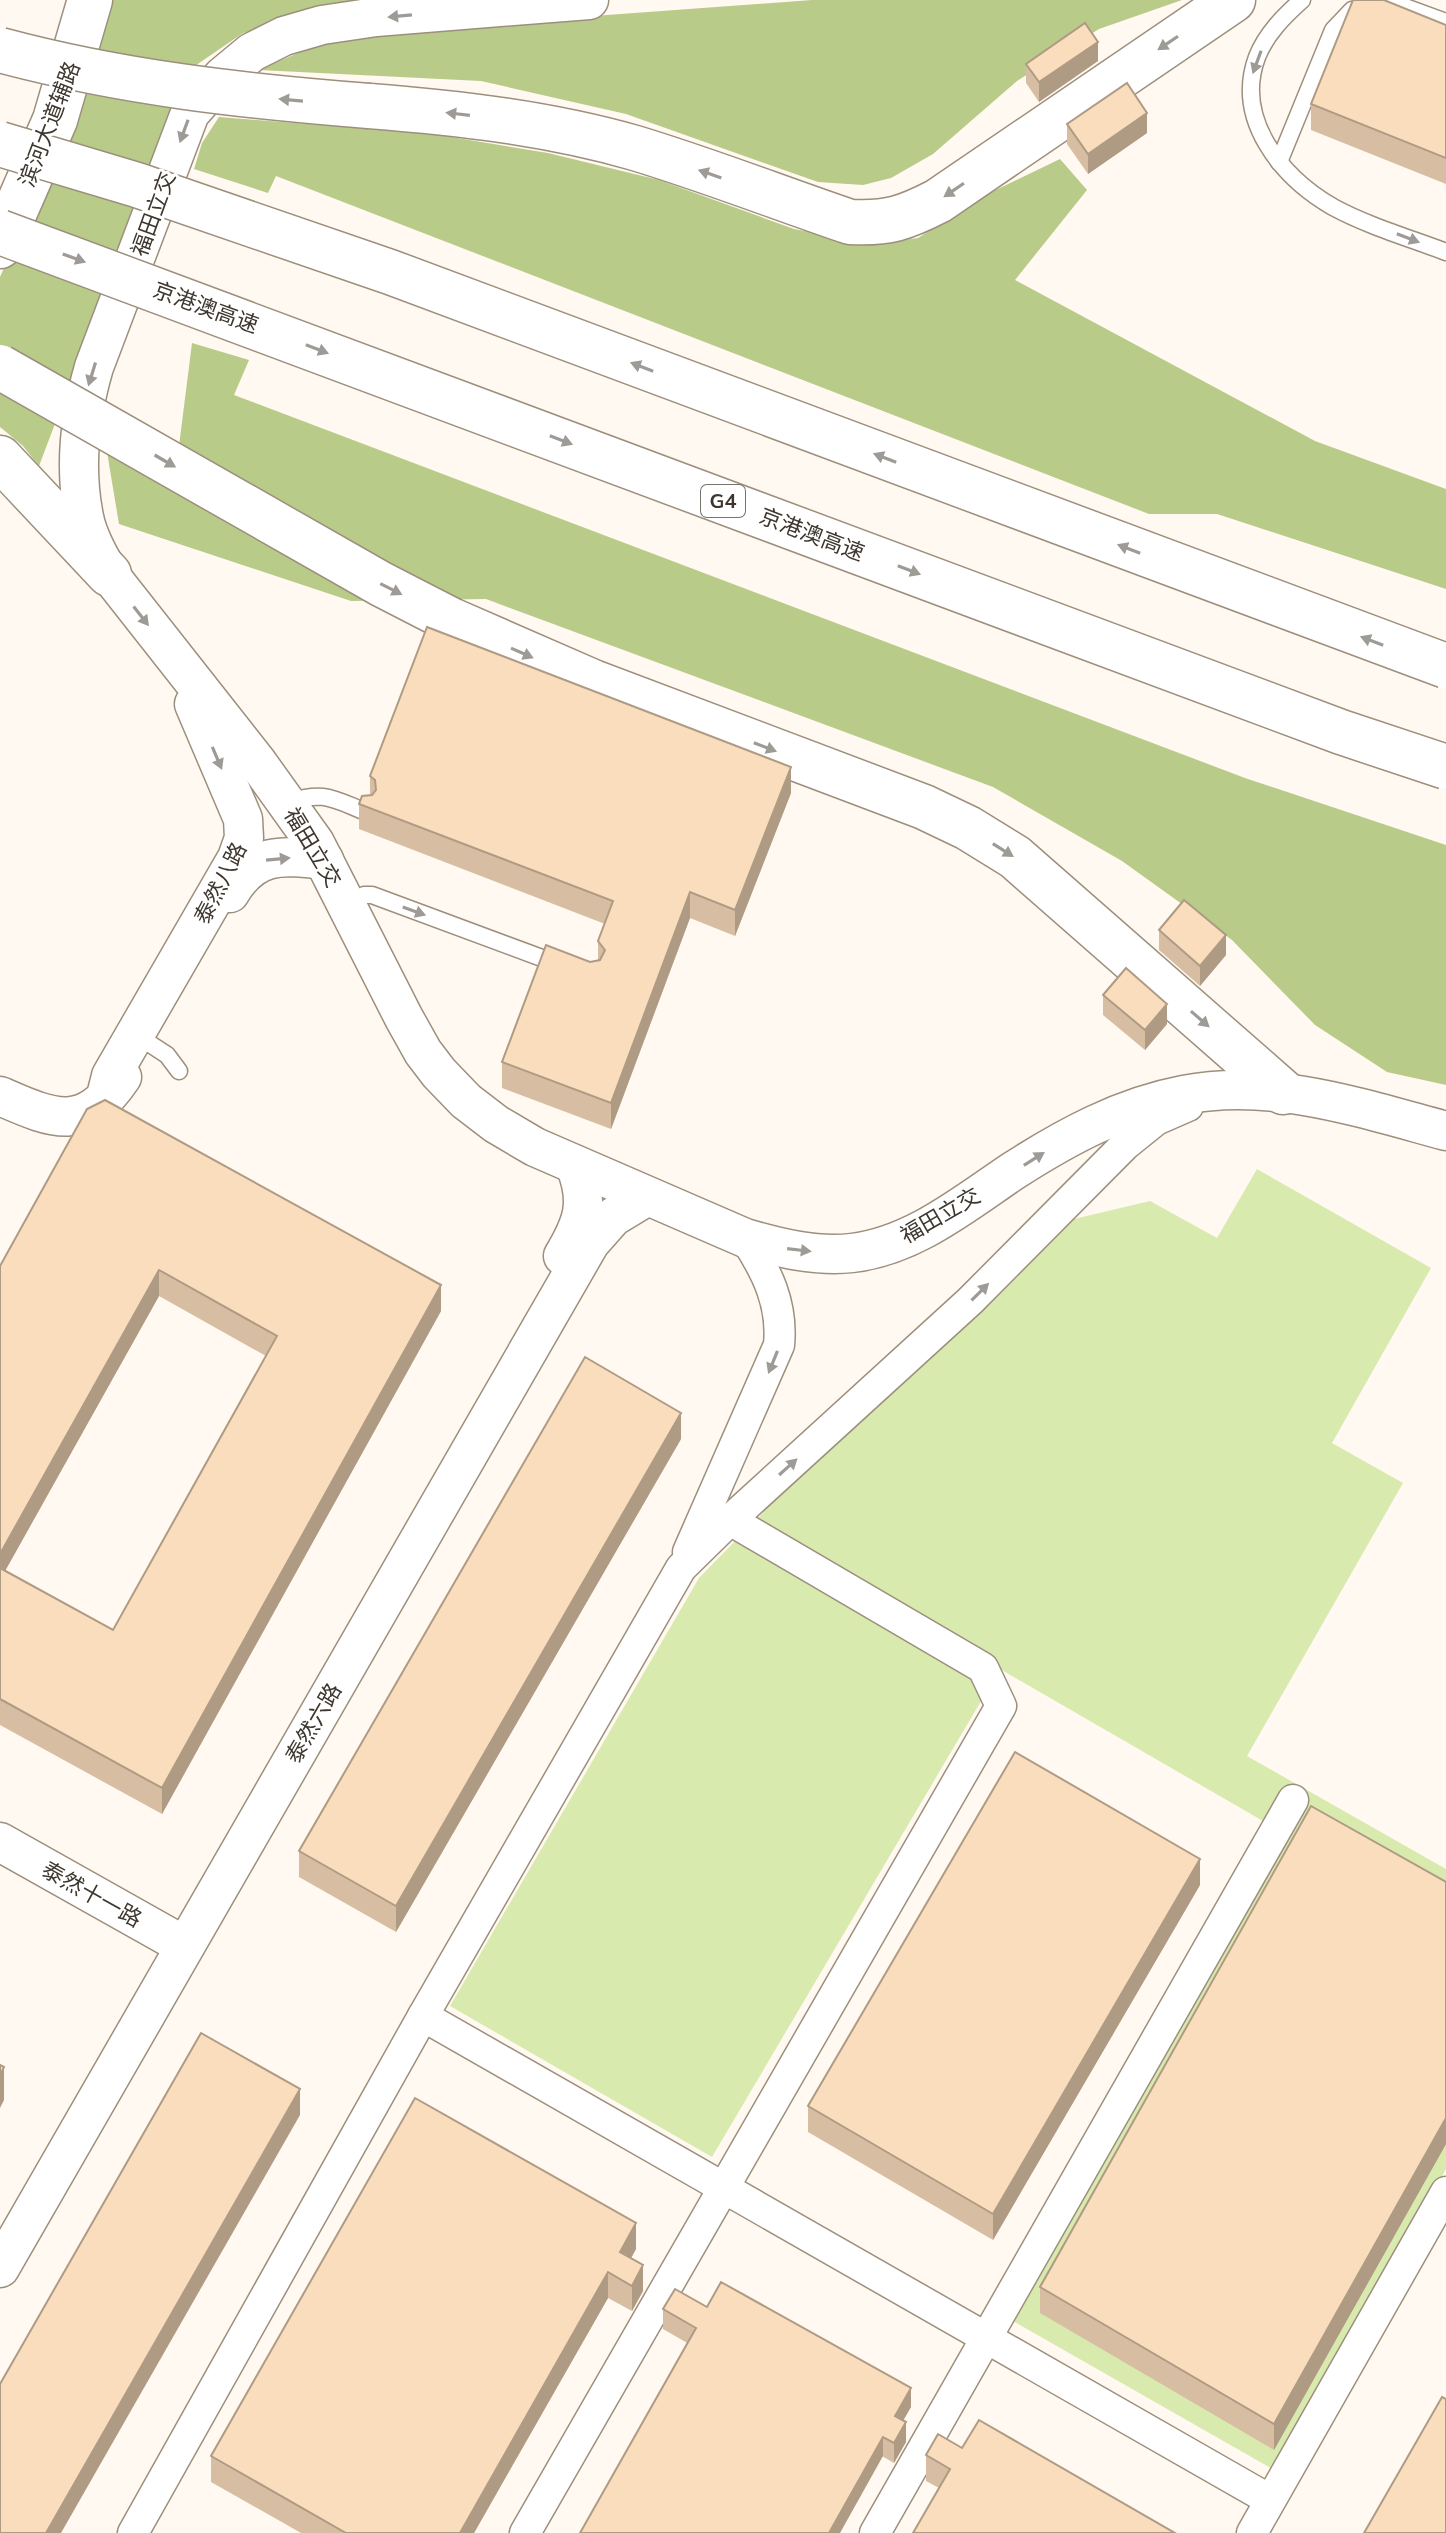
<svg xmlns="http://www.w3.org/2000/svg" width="1446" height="2533" viewBox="0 0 1446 2533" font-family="Mulish,'Noto Sans SC',sans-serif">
  <rect width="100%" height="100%" fill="#fff9f1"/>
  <path fill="#d9eaaf" d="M 1257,1169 L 1431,1268 L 1332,1443 L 1403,1483 L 1247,1756 L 1446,1869 L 1446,2169 L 1274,2470 L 1011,2320 L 1289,1836 L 1000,1669 L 712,2157 L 450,2006 L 699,1578 L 785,1490 L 1074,1219 L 1150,1201 L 1217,1238 Z"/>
  <g fill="#b9cb89">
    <path d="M 105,0 L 355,0 L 243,33 L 189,70 L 39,466 L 23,446 L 0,427 L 0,277 L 70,120 Z"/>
    <path d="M 812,0 L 1182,0 L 1099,29 L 1017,81 L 933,154 L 891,178 L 863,185 L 818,182 L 626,114 L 481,81 L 259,70 L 314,46 L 400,30 Z"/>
    <path d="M 219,117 L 433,134 L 548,153 L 659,180 L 794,229 L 875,244 L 918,238 L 975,200 L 1060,159 L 1087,190 L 1015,280 L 1315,441 L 1446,489 L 1446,589 L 1217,514 L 1149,514 L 276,176 L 268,193 L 194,169 L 202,143 Z"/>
    <path d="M 192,343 L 249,360 L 234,395 L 1245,778 L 1446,845 L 1446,1085 L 1387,1072 L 1315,1025 L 1232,940 L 1122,861 L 993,787 L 486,599 L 351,601 L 119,524 L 107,452 L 179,446 Z"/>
  </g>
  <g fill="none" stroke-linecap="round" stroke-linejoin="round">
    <g stroke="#9d8f7d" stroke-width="19">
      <g id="service">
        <path d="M 1302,0 C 1284,16 1266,34 1257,57 C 1234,119 1281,177 1333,207 C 1368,226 1409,238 1446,252"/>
        <path d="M 1279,162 L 1333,30 L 1352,10 L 1380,3 L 1394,3 L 1446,22"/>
        <path d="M 287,802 C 325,791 331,798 366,812"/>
        <path d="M 347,903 L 364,895 L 372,895 L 558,964"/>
        <path d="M 144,1040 L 167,1055 L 179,1071"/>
      </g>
    </g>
    <g stroke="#9d8f7d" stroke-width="33">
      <g id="minor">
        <path d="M 688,1552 L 779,1345 C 783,1304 767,1272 745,1238"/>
        <path d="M 423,2016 L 1270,2500"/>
        <path d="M 133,2533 L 423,2016 L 681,1568 L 730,1520 L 970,1301 L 1125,1145 L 1156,1120 L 1188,1106"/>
        <path d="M 525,2533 L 1001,1706 L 983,1668 L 730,1520"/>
        <path d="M 875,2533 L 1293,1800"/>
        <path d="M 1252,2533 L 1446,2192"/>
      </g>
    </g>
    <g stroke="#9d8f7d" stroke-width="41">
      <g id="tertiary">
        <path d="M 589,0 L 376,17 L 322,25 L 284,36 L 252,52 L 223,76 L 190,113 L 94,367 C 80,415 74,467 84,517 C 88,537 99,556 109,574 L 257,762 L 315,843 L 404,1018 L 423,1052 L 439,1073 L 466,1101 L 496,1124 L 535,1147 L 745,1238 C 779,1248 816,1257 852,1253 C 913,1246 964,1204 1013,1171 C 1066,1137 1121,1107 1184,1095 C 1272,1078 1361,1108 1446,1131"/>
        <path d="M 230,893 C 254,852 281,855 324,860"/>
        <path d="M 0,1096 C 53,1119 84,1134 122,1077"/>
        <path d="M 106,1096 L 111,1076 L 237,858 L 244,838 L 243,819 L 194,704"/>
        <path d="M 563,1256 C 583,1223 590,1202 575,1165"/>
        <path d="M 0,1842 L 185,1946"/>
        <path d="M 0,2268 L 590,1243 L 613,1217 L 646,1197"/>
      </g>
    </g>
    <g stroke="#9d8f7d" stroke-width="47">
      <path id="primary" d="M 0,246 L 55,120 L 90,0"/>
    </g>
    <g stroke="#9d8f7d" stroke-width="47">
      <path id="trunk" d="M 0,458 L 109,574"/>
    </g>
    <g stroke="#9d8f7d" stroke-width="47">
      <g id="motorway">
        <path d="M 369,106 C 458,113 548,123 635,148 C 708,170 779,198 850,222 C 888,224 905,218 938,201 L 1233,0"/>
        <path d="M 451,620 L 593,682 L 924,807 L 968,828 L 1015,857 L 1283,1092"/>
      </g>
    </g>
    <use href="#service" stroke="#fff" stroke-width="16"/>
    <use href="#minor" stroke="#fff" stroke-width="30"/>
    <use href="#tertiary" stroke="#fff" stroke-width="38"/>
    <use href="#primary" stroke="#fff" stroke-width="44"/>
    <use href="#trunk" stroke="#fff" stroke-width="44"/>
    <use href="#motorway" stroke="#fff" stroke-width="44"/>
    <g stroke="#9d8f7d" stroke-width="47" stroke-linecap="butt">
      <g id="motorway-bridge">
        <path d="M 0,50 C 123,83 243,96 369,106"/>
        <path d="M 0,144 L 137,185 L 390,272 L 1446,666"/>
        <path d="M 0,232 L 1341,732 L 1446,767"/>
        <path d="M 0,367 L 381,584 L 451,620"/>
      </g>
    </g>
    <use href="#motorway-bridge" stroke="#fff" stroke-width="44"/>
  </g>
  <g fill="#d7bea2" fill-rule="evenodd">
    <path d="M 1446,25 L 1446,184 L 1311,130 L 1311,104 Z"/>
    <path d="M 1098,61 L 1039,102 L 1026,83 L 1026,64 Z"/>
    <path d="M 1067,124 L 1147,133 L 1088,174 L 1067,144 Z"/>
    <path d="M 370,776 L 791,793 L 735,936 L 690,918 L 611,1129 L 502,1088 L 502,1062 L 590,962 L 598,960 L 598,941 L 605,924 L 359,829 L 359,804 L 370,795 Z"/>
    <path d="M 1159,930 L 1226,955 L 1200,986 L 1159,950 Z"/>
    <path d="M 1103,995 L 1167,1024 L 1145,1050 L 1103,1015 Z"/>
    <path d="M 87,1109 L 441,1311 L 162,1814 L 0,1725 L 0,1266 ZM 159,1296 L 266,1356 L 113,1630 L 5,1571 Z"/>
    <path d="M 681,1439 L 396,1932 L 299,1877 L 299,1851 Z"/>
    <path d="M 1446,1882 L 1446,2144 L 1274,2450 L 1040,2313 L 1040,2287 Z"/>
    <path d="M 1200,1885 L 993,2240 L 808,2132 L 808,2106 Z"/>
    <path d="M 636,2249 L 631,2258 L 643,2291 L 632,2311 L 608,2298 L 474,2533 L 301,2533 L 211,2482 L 211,2456 Z"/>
    <path d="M 707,2307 L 911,2407 L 903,2420 L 906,2442 L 894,2463 L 663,2329 L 663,2309 Z"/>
    <path d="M 962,2448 L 939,2488 L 926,2481 L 926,2455 Z"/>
  </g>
  <g fill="#af9b84">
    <path d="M 1098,42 L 1098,61 L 1039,102 L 1039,82 Z"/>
    <path d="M 1147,113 L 1147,133 L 1088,174 L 1088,154 Z"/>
    <path d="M 791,767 L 791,793 L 735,936 L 735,910 Z"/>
    <path d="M 690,892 L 690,918 L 611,1129 L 611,1103 Z"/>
    <path d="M 1226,935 L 1226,955 L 1200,986 L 1200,966 Z"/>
    <path d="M 1167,1004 L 1167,1024 L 1145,1050 L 1145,1030 Z"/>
    <path d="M 159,1270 L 159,1296 L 0,1580 L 0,1554 Z"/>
    <path d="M 441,1285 L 441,1311 L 162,1814 L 162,1788 Z"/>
    <path d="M 681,1413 L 681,1439 L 396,1932 L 396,1906 Z"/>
    <path d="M 1200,1859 L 1200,1885 L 993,2240 L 993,2214 Z"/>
    <path d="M 4,2067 L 4,2100 L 0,2108 L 0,2075 Z"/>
    <path d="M 300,2089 L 300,2115 L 61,2533 L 46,2533 Z"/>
    <path d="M 1446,2118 L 1446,2144 L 1274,2450 L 1274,2424 Z"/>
    <path d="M 636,2223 L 636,2249 L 620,2278 L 620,2252 Z"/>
    <path d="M 643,2265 L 643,2291 L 632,2311 L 632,2286 Z"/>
    <path d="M 608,2272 L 608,2298 L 474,2533 L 460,2533 Z"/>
    <path d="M 911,2388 L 911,2407 L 895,2435 L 895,2416 Z"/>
    <path d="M 906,2422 L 906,2442 L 894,2463 L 894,2443 Z"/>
    <path d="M 883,2437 L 883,2456 L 840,2533 L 829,2533 Z"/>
  </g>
  <g fill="#faddbc" stroke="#af9b84" stroke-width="2">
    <path d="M 1353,0 L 1384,0 L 1446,25 L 1446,158 L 1311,104 Z"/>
    <path d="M 1085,23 L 1098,42 L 1039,82 L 1026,64 Z"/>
    <path d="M 1127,83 L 1147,113 L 1088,154 L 1067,124 Z"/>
    <path d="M 427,627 L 791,767 L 735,910 L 690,892 L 611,1103 L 502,1062 L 546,945 L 590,962 L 600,960 L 605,950 L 598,941 L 613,901 L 359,804 L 362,796 L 372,795 L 376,790 L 375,780 L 370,776 Z"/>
    <path d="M 1184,900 L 1226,935 L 1200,966 L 1159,930 Z"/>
    <path d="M 1126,968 L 1167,1004 L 1145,1030 L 1103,995 Z"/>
    <path d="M 105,1100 L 441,1285 L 162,1788 L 0,1699 L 0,1568 L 113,1630 L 277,1336 L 159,1270 L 0,1554 L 0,1266 L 87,1109 Z"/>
    <path d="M 585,1357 L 681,1413 L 396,1906 L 299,1851 Z"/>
    <path d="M 1015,1752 L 1200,1859 L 993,2214 L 808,2106 Z"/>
    <path d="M 1311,1806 L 1446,1882 L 1446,2118 L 1274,2424 L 1040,2287 Z"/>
    <path d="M 201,2033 L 300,2089 L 46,2533 L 0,2533 L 0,2384 Z"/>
    <path d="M 0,2065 L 4,2067 L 0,2075 Z"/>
    <path d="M 415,2098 L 636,2223 L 620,2252 L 643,2265 L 632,2286 L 608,2272 L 460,2533 L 346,2533 L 211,2456 Z"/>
    <path d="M 721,2282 L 911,2388 L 895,2416 L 906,2422 L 894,2443 L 883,2437 L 829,2533 L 580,2533 L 696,2328 L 663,2309 L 675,2289 L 707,2307 Z"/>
    <path d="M 1442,2397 L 1446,2399 L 1446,2533 L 1364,2533 Z"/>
    <path d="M 979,2420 L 1175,2533 L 913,2533 L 950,2469 L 926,2455 L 938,2434 L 962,2448 Z"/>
  </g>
  <defs><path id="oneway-solid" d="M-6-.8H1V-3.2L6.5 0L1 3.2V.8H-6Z" transform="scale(2)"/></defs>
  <g fill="#9e9b97">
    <use href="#oneway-solid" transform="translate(400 16) rotate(175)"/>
    <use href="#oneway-solid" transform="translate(1168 43) rotate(146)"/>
    <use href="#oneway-solid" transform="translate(1257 62) rotate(110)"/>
    <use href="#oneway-solid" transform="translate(291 100) rotate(-175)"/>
    <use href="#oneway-solid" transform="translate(458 114) rotate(-173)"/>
    <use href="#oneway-solid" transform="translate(184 131) rotate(110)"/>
    <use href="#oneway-solid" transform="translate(710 174) rotate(-161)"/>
    <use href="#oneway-solid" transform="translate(954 190) rotate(146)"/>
    <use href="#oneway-solid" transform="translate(1408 238) rotate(21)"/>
    <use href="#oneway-solid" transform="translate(74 258) rotate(20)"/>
    <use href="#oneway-solid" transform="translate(317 349) rotate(21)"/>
    <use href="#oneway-solid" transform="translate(642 367) rotate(-159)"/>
    <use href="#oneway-solid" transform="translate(92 374) rotate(107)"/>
    <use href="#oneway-solid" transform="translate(561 440) rotate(21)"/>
    <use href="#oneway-solid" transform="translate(885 458) rotate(-159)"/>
    <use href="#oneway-solid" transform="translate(165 461) rotate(30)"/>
    <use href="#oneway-solid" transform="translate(1129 549) rotate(-159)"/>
    <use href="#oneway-solid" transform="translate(909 570) rotate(21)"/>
    <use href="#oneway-solid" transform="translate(391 589) rotate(27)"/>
    <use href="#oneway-solid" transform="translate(141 616) rotate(52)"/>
    <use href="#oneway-solid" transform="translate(1372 641) rotate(-159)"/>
    <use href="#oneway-solid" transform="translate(522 653) rotate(24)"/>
    <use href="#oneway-solid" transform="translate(765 747) rotate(21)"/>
    <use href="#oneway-solid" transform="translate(217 758) rotate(67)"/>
    <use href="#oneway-solid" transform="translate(1003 850) rotate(32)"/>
    <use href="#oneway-solid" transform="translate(278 859) rotate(-5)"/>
    <use href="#oneway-solid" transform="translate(414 911) rotate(20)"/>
    <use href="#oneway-solid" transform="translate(1200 1019) rotate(41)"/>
    <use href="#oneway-solid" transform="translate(1034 1159) rotate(-32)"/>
    <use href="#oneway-solid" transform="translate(799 1250) rotate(7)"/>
    <use href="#oneway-solid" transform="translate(980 1292) rotate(-45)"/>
    <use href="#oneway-solid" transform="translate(773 1362) rotate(112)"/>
    <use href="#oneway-solid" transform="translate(788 1467) rotate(-42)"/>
  </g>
  <g text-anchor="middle" stroke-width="6" stroke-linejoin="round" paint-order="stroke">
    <rect fill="#fff" stroke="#77736d" stroke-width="2" x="701" y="485" width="44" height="32" rx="6"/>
    <g font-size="20" font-weight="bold" fill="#3d372f">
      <text x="723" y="508">G4</text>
    </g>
    <g font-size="22" fill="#3d372f" stroke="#fff">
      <text transform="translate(49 124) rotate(-69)" y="8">滨河大道辅路</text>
      <text transform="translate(153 214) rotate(-70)" y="8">福田立交</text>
      <text transform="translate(206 307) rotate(20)" y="8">京港澳高速</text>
      <text transform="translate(812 534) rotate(21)" y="8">京港澳高速</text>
      <text transform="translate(313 847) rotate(59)" y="8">福田立交</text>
      <text transform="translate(220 883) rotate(-63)" y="8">泰然八路</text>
      <text transform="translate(940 1215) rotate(-30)" y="8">福田立交</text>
      <text transform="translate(313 1723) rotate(-60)" y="8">泰然六路</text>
      <text transform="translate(92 1894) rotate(29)" y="8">泰然十一路</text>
    </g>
  </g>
</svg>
